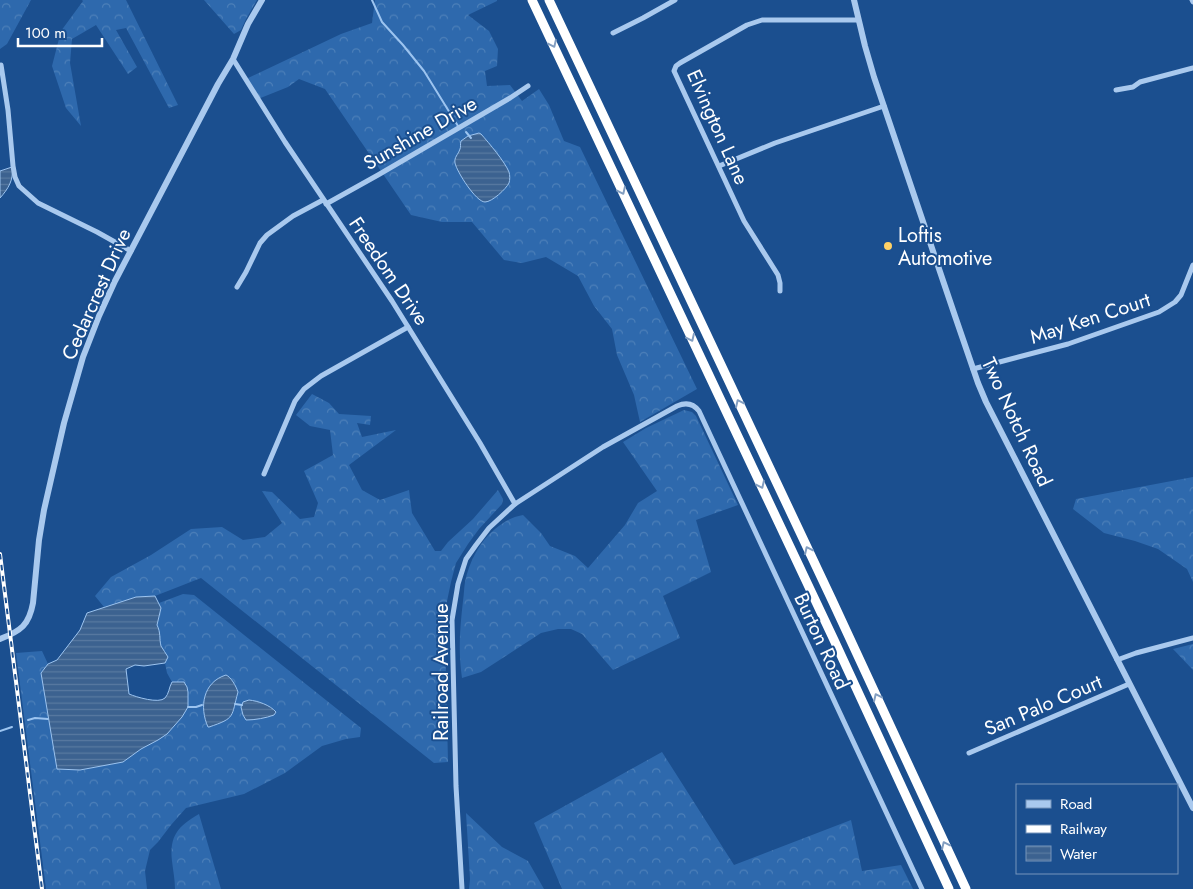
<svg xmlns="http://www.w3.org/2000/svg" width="1193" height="889" viewBox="0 0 1193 889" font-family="Jost,sans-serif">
  <defs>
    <pattern id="forest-crowns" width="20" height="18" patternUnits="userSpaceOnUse" patternTransform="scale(1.25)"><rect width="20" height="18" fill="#2e69ad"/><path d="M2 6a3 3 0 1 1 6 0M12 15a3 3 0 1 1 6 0" fill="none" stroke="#4d80b9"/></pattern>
    <pattern id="water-rules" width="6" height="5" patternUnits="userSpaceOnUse" patternTransform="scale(1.25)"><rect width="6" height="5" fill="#3c6290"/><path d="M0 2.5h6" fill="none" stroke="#597aa1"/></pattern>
  </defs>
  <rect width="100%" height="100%" fill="#1b4f8f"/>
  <g fill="url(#forest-crowns)">
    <path d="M 0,0 L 31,0 L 7,44 L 0,49 Z"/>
    <path d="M 82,0 L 126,0 L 178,105 L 169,108 L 126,28 L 116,30 L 137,67 L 128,74 L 96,25 L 72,39 L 70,63 L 81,126 L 66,108 L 52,66 L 61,31 L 83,1 Z"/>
    <path d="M 204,0 L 257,0 L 246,19 L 241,30 L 234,34 Z"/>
    <path d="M 375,0 L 497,0 L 497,1 L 468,15 L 489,31 L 498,49 L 497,66 L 485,71 L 487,86 L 510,85 L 522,101 L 539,89 L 549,105 L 564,141 L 580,147 L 697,389 L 640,422 L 634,395 L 617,355 L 612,329 L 594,306 L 578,276 L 546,257 L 522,263 L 504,260 L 472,222 L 442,222 L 411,215 L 325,89 L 299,79 L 288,87 L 258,99 L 246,79 L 341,34 L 372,23 Z"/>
    <path d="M 312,394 L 329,403 L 339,414 L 371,416 L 370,425 L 357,423 L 362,437 L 396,430 L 349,465 L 362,490 L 380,500 L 409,490 L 412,513 L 435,551 L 441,551 L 448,542 L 473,519 L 498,490 L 503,499 L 502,504 L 479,529 L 468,544 L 456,563 L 451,582 L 446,606 L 445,635 L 448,762 L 434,763 L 201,578 L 155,596 L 136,597 L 104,607 L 95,596 L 111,577 L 151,555 L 191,529 L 222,527 L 243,540 L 265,537 L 282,523 L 262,491 L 272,492 L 300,519 L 314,517 L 318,503 L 304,471 L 333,455 L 330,430 L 310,426 L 296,415 Z"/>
    <path d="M 684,410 L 692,412 L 696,416 L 738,505 L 696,520 L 711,572 L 663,596 L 680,638 L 613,670 L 582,634 L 571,629 L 558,629 L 541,633 L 481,672 L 462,678 C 458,650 460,628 463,601 C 464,594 464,588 465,582 C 469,562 480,541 495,529 C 504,522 511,517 523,515 L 541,533 L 550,546 L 575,556 L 588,568 L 625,525 L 638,503 L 657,491 L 623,442 L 646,428 Z"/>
    <path d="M 1193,477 L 1193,582 L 1187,569 L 1158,549 L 1135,541 L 1104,533 L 1073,509 L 1076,499 Z"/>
    <path d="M 183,594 L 194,595 L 361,728 L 360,737 L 346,739 L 322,746 L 285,773 L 244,794 L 186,808 L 171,825 L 158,842 L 150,850 L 145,871 L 147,889 L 46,889 L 16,653 L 42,651 L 48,664 L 41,673 L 57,769 L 80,770 L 123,762 L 141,749 L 158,740 L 184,682 L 172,682 L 167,673 L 165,663 L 166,661 C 166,652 163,653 161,645 C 159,638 161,633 157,625 L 161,608 L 159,603 Z"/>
    <path d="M 1193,644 L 1193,670 L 1173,649 Z"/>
    <path d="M 662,752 L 734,865 L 851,820 L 862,871 L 901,865 L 913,889 L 562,889 L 534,823 Z"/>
    <path d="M 466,813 L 502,847 L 528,861 L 544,889 L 469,889 L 470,879 Z"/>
    <path d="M 199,814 L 221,889 L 175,889 C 175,880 173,870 172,861 C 169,836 178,826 199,814 Z"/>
  </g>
  <g fill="url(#water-rules)" stroke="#9cc4f0">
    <path d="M 479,133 L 481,134 C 489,143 505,162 509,172 C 510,175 510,180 509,183 C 506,189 492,202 485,202 C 476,202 457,172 455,163 C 454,157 458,155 460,149 C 461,147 460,144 461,141 L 468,136 Z"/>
    <path d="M 12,167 C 14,180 8,189 0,198 L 0,171 Z"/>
    <path d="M 155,596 L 161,608 L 157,625 C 161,633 159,638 161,646 C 163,650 166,653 168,657 L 165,663 L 144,666 L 135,665 L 126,669 L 129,694 C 136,697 159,704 165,698 C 169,694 169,687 172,682 L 184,682 L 187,687 L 188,692 L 188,707 L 182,717 L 167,734 L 158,740 L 141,749 L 123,762 L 80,770 L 57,769 L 41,673 L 48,664 L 57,660 L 80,630 L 87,613 L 136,597 Z"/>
    <path d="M 226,675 C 231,677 236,686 238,692 C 231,717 236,718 209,727 L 208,727 C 199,707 203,682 226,675 Z"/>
    <path d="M 249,700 C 258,701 270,705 276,712 L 274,715 C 266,718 255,720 246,720 L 243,715 L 241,707 L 243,702 Z"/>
  </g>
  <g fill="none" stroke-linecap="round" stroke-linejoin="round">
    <g stroke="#9cc4f0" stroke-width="2">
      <path d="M 372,0 L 382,22 L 403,45 L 424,71 L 458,126"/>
      <path d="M 466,132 L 471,138"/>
      <path d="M 235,704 L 242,705"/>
      <path d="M 188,707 L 196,707 L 202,705"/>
      <path d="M 28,720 L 35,718 L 48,719"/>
      <path d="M 0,731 L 12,727"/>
    </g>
    <g stroke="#a9c9ee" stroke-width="5">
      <path d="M 1192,0 L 1193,2"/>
      <path d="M 613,33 L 643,18 L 675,0"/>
      <path d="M 233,59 L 285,142 L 392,301 L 480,443 L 515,504"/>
      <path d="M 1,65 L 8,110 L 13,166 L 15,177 L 19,186 L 38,203 L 97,232 L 131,251"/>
      <path d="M 1116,90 L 1133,87 L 1140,82 L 1193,68"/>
      <path d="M 719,166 L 775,143 L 884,106"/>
      <path d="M 326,204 L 378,175 L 510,98 L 528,86"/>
      <path d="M 237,287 L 246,272 L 260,243 L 267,235 L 293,216 L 323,200"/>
      <path d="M 780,291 L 780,283 L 778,275 L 744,221 L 674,71 L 676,66 L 680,63 L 747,25 L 762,20 L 858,20"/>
      <path d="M 973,369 L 1068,344 L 1159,312 L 1175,302 L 1181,295 L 1193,265"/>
      <path d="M 264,474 L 295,401 L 304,389 L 321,376 L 408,327"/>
      <path d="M 1117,660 L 1136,653 L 1193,638"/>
      <path d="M 969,753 L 1129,684"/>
      <path d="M 462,889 L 456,786 L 452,620 L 458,584 L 466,559 L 476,545 L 489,528 L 515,504 L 603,447 L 677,406 C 686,402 693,403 699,411 L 922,889"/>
    </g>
    <g stroke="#a9c9ee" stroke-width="6">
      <path d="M 854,0 L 865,46 L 874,77 L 955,316 L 978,383 L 986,402 L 1193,808"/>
      <path d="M 0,639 C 21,631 29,625 33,603 L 39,540 L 44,510 L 64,423 L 83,357 L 99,316 L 115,281 L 218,84 L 233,59 L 248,24 L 262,0"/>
    </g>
    <g stroke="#fff" stroke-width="9">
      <path d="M 532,0 L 834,640 L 949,889"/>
      <path d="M 549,0 L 832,600 L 966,889"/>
    </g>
    <g stroke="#fff" stroke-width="4">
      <path id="rail" d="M 0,554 L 42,889"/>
    </g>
    <use href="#rail" stroke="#1b4f8f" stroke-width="2" stroke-dasharray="5.5" stroke-linecap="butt"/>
  </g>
  <defs><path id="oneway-chevron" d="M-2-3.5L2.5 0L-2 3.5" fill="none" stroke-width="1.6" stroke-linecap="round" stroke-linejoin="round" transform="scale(1.25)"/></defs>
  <g stroke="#829ec1">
    <use href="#oneway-chevron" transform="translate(553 44) rotate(65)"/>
    <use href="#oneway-chevron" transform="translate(622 191) rotate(65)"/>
    <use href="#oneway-chevron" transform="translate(691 338) rotate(65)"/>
    <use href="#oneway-chevron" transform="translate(739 403) rotate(-115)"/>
    <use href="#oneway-chevron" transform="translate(761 485) rotate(65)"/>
    <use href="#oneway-chevron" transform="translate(808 550) rotate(-115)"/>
    <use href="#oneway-chevron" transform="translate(877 697) rotate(-115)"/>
    <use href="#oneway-chevron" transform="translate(945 845) rotate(-115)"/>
  </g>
  <circle fill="#ffd166" stroke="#1b4f8f" stroke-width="2" cx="888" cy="246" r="5"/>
  <g text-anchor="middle" stroke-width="4" stroke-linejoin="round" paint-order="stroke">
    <g font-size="20" fill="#fff" stroke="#1b4f8f">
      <text transform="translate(718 127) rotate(66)" y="7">Elvington Lane</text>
      <text transform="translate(420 133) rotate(-30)" y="7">Sunshine Drive</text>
      <text transform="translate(389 271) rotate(56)" y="7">Freedom Drive</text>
      <text transform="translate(96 294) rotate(-66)" y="7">Cedarcrest Drive</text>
      <text transform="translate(1090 318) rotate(-18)" y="7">May Ken Court</text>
      <text transform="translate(1017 422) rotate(65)" y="7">Two Notch Road</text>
      <text transform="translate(822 641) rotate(65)" y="7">Burton Road</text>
      <text transform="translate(441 672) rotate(-90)" y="7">Railroad Avenue</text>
      <text transform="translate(1043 705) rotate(-23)" y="7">San Palo Court</text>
    </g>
    <g font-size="20" fill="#fff" stroke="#1b4f8f" text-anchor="start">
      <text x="898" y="242">Loftis<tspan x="898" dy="23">Automotive</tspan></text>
    </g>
  </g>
  <rect x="1016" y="784" width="162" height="90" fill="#1b4f8f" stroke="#7695bc"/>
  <rect x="1026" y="800" width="25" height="8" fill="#a9c9ee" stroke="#7695bc"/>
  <text x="1060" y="809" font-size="15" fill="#ffffff">Road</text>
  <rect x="1026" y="825" width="25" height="8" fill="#ffffff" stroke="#7695bc"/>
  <text x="1060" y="834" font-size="15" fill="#ffffff">Railway</text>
  <rect x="1026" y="846" width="25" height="15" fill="url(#water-rules)" stroke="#7695bc"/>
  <text x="1060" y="859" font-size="15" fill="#ffffff">Water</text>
  <path d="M18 38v8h84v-8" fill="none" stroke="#ffffff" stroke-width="2.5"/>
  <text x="25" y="38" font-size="15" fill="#ffffff" stroke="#1b4f8f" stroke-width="4" paint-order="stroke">100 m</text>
</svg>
